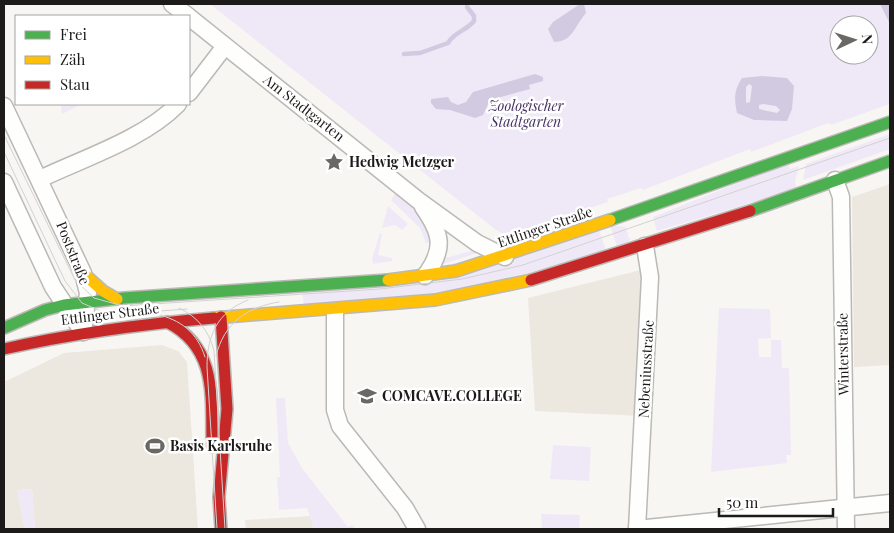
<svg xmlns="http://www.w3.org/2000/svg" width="894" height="533" viewBox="0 0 894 533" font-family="'Playfair Display',serif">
  <rect width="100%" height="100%" fill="#f8f6f3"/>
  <g fill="#ece7df">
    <path d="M 890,184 L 890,365 L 854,367 L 852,197 Z"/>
    <path d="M 649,268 L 642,416 L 535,411 L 528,298 Z"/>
    <path d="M 162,345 L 178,351 L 187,362 L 198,529 L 35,529 L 32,489 L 17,490 L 25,529 L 4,529 L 4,382 L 64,353 Z"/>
    <path d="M 311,516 L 314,529 L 246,529 L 245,520 Z"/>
  </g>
  <g fill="#efe9f7" fill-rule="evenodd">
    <path d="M 210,4 L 890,4 L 890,104 L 831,125 L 830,123 L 823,125 L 751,152 L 750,149 L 643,190 L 641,188 L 607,199 L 608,202 L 514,233 L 502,233 L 496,230 ZM 839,25 L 869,25 L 869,55 L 839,55 Z"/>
    <path d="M 61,104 L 82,104 L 62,114 Z"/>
    <path d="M 890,134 L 890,149 L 803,180 L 806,164 Z"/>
    <path d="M 788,163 L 790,169 L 799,166 L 795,182 L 797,189 L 657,231 L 653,217 Z"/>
    <path d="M 396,192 L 421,212 L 433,243 L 426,243 L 420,228 L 391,200 Z"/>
    <path d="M 388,206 L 408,224 L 402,230 L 395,225 L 382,228 Z"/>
    <path d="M 610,225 L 626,227 L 629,239 L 632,238 L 618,250 Z"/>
    <path d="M 599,229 L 607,254 L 453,291 L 304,305 L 302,291 L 353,287 Z"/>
    <path d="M 380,233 L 382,234 L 378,255 L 392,258 L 392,261 L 373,264 L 372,259 Z"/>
    <path d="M 475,250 L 478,253 L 443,264 L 445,258 Z"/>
    <path d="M 719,308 L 770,309 L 771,338 L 758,339 L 759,357 L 771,357 L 771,340 L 781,340 L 782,368 L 789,368 L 791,455 L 786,455 L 787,463 L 711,472 Z"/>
    <path d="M 276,398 L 285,398 L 288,443 L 302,468 L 348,527 L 352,525 L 356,529 L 314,529 L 307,508 L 279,510 L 277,477 L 280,477 Z"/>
    <path d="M 553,445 L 591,447 L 589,481 L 550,479 Z"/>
    <path d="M 32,489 L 35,529 L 25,529 L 17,490 Z"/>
    <path d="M 541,514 L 580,515 L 579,529 L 542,529 Z"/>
  </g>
  <g fill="#d2cae1" fill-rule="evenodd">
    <path d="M 580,4 L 584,4 L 586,13 C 575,25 573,42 554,42 L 548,29 L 553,22 Z"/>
    <path d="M 880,4 L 890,4 L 890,24 Z"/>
    <path d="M 535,74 L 543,77 L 543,81 L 529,85 L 530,89 L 490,100 L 483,115 L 475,118 L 450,110 L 436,109 L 431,103 L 431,99 L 448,97 L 451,102 L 458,105 L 466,102 L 473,92 Z"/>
    <path d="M 762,76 L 787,78 L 794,86 L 792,109 L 787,121 L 754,120 L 737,113 C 734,99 734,90 742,78 ZM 749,84 L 752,86 L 750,102 L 746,103 L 746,87 ZM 763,104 L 776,106 L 780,110 L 777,113 L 759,109 L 759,105 Z"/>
  </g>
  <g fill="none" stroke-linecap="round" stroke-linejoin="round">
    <path stroke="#d2cae1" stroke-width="4.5" d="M 404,54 L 420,53 L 448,43 C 454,32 466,31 474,21 L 474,16 L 467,7"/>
    <g stroke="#bab9b6" stroke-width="19">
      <g id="street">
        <path d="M 172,4 L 188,16"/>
        <path d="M 189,17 L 419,201 L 477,243 L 505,257"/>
        <path d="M 189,93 L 225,46"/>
        <path d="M 4,106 L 83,273 L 88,293 L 83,332"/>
        <path d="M 40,179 C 84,158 144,139 178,104"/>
        <path d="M 835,180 L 841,197 L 846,529"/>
        <path d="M 4,182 L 53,287 L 83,332"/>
        <path d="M 423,207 C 442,234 445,249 425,276"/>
        <path d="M 335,311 L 335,410 L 340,426 L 405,508 L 417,529"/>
        <path d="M 637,529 L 650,277 L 645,246"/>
        <path d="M 637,529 L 890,503"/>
      </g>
    </g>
    <g stroke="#bab9b6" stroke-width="14">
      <g id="fast">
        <path d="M 750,211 L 890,161"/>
        <path d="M 610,220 L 890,122"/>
        <path d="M 4,328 L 45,310 L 64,305 L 124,298 L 388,280"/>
      </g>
    </g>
    <g stroke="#bab9b6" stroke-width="14">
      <g id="slow">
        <path d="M 83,273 L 103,291 L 117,299"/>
        <path d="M 388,280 L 456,271 L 610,220"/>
        <path d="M 214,318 L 435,300 L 531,280"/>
      </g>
    </g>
    <g stroke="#bab9b6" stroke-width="14">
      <g id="jam">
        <path d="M 531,280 L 750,211"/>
        <path d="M 221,317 L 227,409 L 219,497 L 221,529"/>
        <path d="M 167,322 C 218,348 211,397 212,447"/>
        <path d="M 4,349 C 74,333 143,324 214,318"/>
      </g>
    </g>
    <use href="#street" stroke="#fefefd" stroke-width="16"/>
    <use href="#fast" stroke="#4caf50" stroke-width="11"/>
    <use href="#slow" stroke="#ffc107" stroke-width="11"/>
    <use href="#jam" stroke="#c62828" stroke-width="11"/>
    <g stroke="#d3d2d2" stroke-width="1">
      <path d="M 4,135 L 75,280 L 94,298 L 123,306 L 380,289 L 462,279 L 523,265 L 890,138"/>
      <path d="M 4,152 L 65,281 L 82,303 L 105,313 L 119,314 L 187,309"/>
      <path d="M 179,308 C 198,317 209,331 214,351 L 225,529"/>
      <path d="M 156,314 C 181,320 197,332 205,357"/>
      <path d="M 216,356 C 224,323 247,307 279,302"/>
      <path d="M 217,529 L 207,367 C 207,336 217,312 248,300"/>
    </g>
  </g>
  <defs>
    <g id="sight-bare" transform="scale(1.5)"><path d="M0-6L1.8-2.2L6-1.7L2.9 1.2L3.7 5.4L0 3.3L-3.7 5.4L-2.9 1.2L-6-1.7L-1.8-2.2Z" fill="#696865" stroke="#fff" stroke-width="2.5" paint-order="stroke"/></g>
    <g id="university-bare" transform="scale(1.5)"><path d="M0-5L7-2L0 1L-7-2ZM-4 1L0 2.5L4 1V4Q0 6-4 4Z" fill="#696865" stroke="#fff" stroke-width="2.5" paint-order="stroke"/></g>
    <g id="stadium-bare" transform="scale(1.5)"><path d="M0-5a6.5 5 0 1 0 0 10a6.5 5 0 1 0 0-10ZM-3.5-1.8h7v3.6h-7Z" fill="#696865" stroke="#fff" stroke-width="2.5" paint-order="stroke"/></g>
  </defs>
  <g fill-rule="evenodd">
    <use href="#sight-bare" x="334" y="162"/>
    <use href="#university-bare" x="367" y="396"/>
    <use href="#stadium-bare" x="155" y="446"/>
  </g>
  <g text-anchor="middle" stroke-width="5" stroke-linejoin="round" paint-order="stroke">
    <g font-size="14" font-style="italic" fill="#443260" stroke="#fff">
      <text x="526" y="111">Zoologischer<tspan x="526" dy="16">Stadtgarten</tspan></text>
    </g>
    <g font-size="14" fill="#1c1b19" stroke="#fff">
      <text transform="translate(304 108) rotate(38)" y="5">Am Stadtgarten</text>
      <text transform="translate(545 227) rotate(-19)" y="5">Ettlinger Straße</text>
      <text transform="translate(73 253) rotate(68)" y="5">Poststraße</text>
      <text transform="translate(110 314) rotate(-7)" y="5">Ettlinger Straße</text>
      <text transform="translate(843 354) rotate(-91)" y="5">Winterstraße</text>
      <text transform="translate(646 369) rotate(-87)" y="5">Nebeniusstraße</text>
    </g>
    <g font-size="14" font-weight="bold" fill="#1c1b19" stroke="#fff" text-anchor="start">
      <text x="349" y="167">Hedwig Metzger</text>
      <text x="382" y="401">COMCAVE.COLLEGE</text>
      <text x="170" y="451">Basis Karlsruhe</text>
    </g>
  </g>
  <rect width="894" height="533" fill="none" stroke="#1c1b19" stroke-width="10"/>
  <rect x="15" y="15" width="175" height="90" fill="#ffffff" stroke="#a4a4a3"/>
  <rect x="25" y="31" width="25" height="8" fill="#4caf50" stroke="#a4a4a3"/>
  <text x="60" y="40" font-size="15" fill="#1c1b19">Frei</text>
  <rect x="25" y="56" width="25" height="8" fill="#ffc107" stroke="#a4a4a3"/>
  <text x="60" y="65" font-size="15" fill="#1c1b19">Zäh</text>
  <rect x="25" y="81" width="25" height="8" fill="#c62828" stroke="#a4a4a3"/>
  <text x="60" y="90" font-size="15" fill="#1c1b19">Stau</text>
  <g transform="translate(854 40) rotate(86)"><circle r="24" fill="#ffffff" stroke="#a4a4a3"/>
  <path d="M0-4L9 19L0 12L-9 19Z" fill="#696865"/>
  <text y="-8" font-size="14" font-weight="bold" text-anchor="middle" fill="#1c1b19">N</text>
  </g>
  <path d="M719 508v8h114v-8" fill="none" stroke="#1c1b19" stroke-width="2.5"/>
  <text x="726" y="508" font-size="15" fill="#1c1b19" stroke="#ffffff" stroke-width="4" paint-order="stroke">50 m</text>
</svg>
